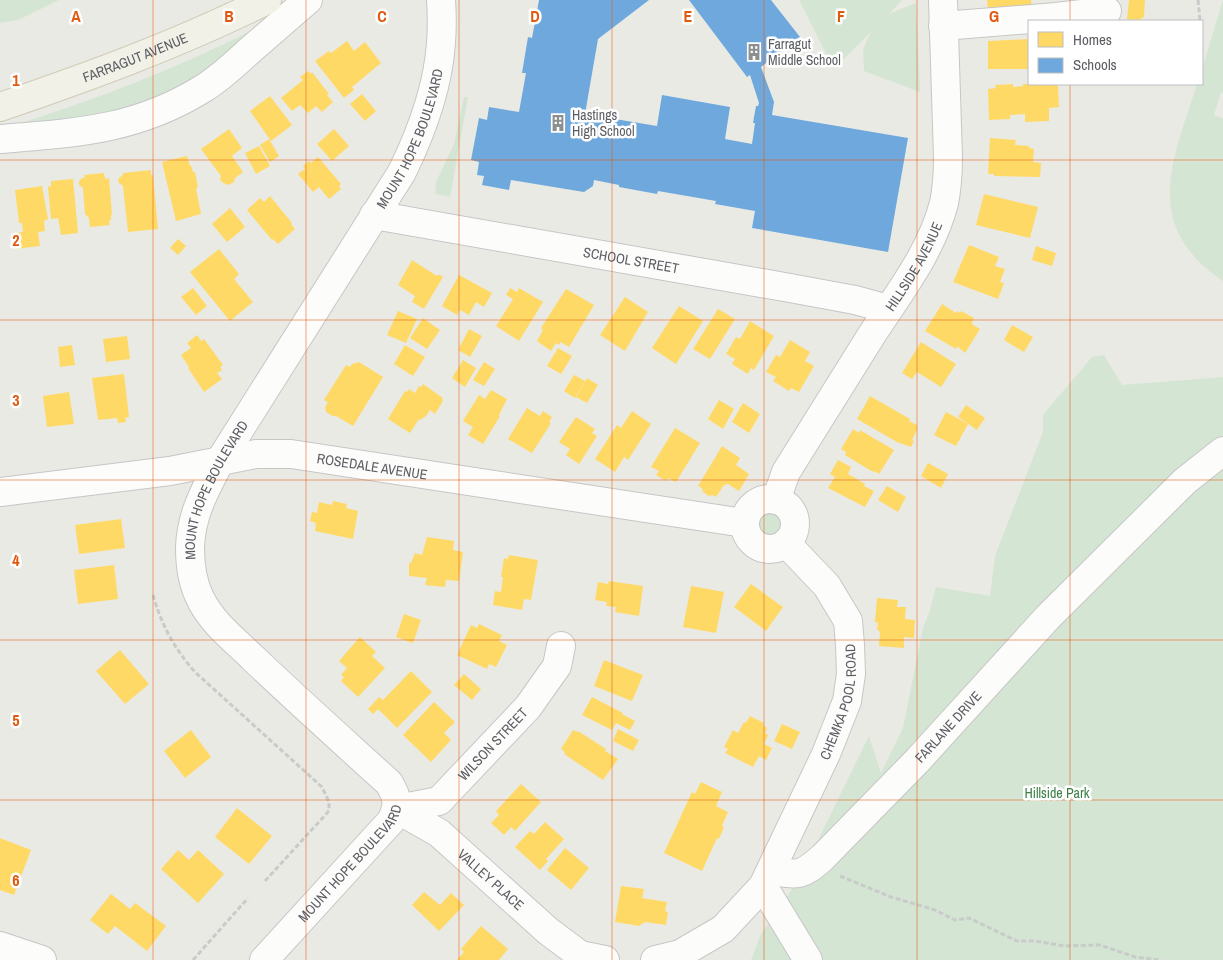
<svg xmlns="http://www.w3.org/2000/svg" width="1223" height="960" viewBox="0 0 1223 960" font-family="'Archivo Narrow',sans-serif">
  <rect width="100%" height="100%" fill="#eaeae5"/>
  <g fill="#d4e5d3">
    <path d="M 0,0 L 59,0 L 18,20 L 0,23 Z"/>
    <path d="M 799,0 L 902,0 L 889,14 L 916,3 L 920,92 L 864,71 L 863,50 L 871,32 L 834,69 Z"/>
    <path d="M 1223,0 L 1223,93 L 1221,92 L 1214,115 L 1223,118 L 1223,281 C 1140,225 1173,161 1197,84 L 1202,84 L 1202,69 Z"/>
    <path d="M 253,30 L 199,78 L 135,111 L 9,127 C 92,101 175,69 253,30 Z"/>
    <path d="M 464,97 L 468,97 L 450,197 L 435,194 L 436,182 L 454,144 Z"/>
    <path d="M 1104,355 L 1122,385 L 1223,377 L 1223,960 L 751,960 L 761,934 L 799,879 L 869,736 L 881,773 L 903,728 L 923,628 L 929,613 L 936,587 L 990,596 L 995,556 L 1043,432 L 1043,415 L 1092,357 Z"/>
    <circle cx="770" cy="524" r="14"/>
  </g>
  <g fill="#ffd966">
    <path d="M 987,0 L 1031,0 L 1032,6 L 988,12 Z"/>
    <path d="M 1129,0 L 1145,0 L 1144,17 L 1139,20 L 1127,19 Z"/>
    <path d="M 1029,39 L 1029,69 L 988,69 L 988,41 Z"/>
    <path d="M 347,41 L 354,51 L 365,42 L 381,63 L 352,87 L 354,90 L 344,98 L 315,61 L 329,51 L 331,53 Z"/>
    <path d="M 308,71 L 311,74 L 312,72 L 329,94 L 327,95 L 333,102 L 322,112 L 316,106 L 308,113 L 300,105 L 292,111 L 281,98 L 303,80 L 300,77 Z"/>
    <path d="M 1013,84 L 1013,87 L 1023,86 L 1023,84 L 1029,84 L 1058,85 L 1059,107 L 1049,108 L 1049,121 L 1025,122 L 1025,114 L 1010,115 L 1010,119 L 989,120 L 988,89 L 996,88 L 995,85 Z"/>
    <path d="M 362,94 L 376,111 L 365,121 L 350,104 Z"/>
    <path d="M 270,96 L 292,125 L 271,141 L 250,111 Z"/>
    <path d="M 229,129 L 242,148 L 232,156 L 243,172 L 235,178 L 234,182 L 229,185 L 223,183 L 220,179 L 221,176 L 201,149 Z"/>
    <path d="M 334,129 L 349,146 L 332,161 L 317,144 Z"/>
    <path d="M 990,138 L 1016,140 L 1015,145 L 1029,146 L 1029,148 L 1034,149 L 1033,162 L 1041,163 L 1040,177 L 994,176 L 994,174 L 988,174 Z"/>
    <path d="M 269,139 L 279,156 L 270,162 L 260,145 Z"/>
    <path d="M 259,146 L 270,166 L 256,174 L 245,153 Z"/>
    <path d="M 187,156 L 190,166 L 191,165 L 193,172 L 195,172 L 198,187 L 196,188 L 201,214 L 176,221 L 162,162 Z"/>
    <path d="M 318,157 L 341,184 L 339,186 L 341,189 L 329,199 L 319,187 L 313,192 L 298,174 L 305,169 L 303,166 L 309,161 L 311,163 Z"/>
    <path d="M 151,170 L 151,175 L 153,175 L 158,229 L 128,232 L 123,186 L 119,183 L 118,179 L 123,175 L 123,173 Z"/>
    <path d="M 104,173 L 105,179 L 109,178 L 112,215 L 111,215 L 111,220 L 109,220 L 110,225 L 90,227 L 89,218 L 85,214 L 83,188 L 79,185 L 79,181 L 82,178 L 85,178 L 84,175 Z"/>
    <path d="M 73,179 L 78,233 L 61,235 L 58,218 L 51,219 L 48,187 L 51,186 L 51,181 Z"/>
    <path d="M 42,186 L 48,219 L 44,221 L 45,231 L 38,232 L 40,246 L 15,249 L 13,233 L 23,232 L 22,223 L 19,223 L 15,190 Z"/>
    <path d="M 984,194 L 1038,207 L 1030,238 L 976,225 Z"/>
    <path d="M 270,196 L 292,223 L 291,224 L 295,229 L 278,244 L 273,239 L 272,240 L 247,210 L 260,198 L 264,202 Z"/>
    <path d="M 230,208 L 245,227 L 227,242 L 212,224 Z"/>
    <path d="M 178,239 L 186,246 L 178,255 L 170,248 Z"/>
    <path d="M 969,245 L 999,257 L 995,266 L 1005,269 L 1000,282 L 1004,283 L 998,299 L 953,282 Z"/>
    <path d="M 1036,246 L 1056,253 L 1052,266 L 1032,260 Z"/>
    <path d="M 219,249 L 239,274 L 234,279 L 253,302 L 230,321 L 190,272 Z"/>
    <path d="M 412,260 L 437,276 L 438,274 L 443,277 L 424,309 L 412,302 L 415,296 L 398,285 Z"/>
    <path d="M 459,275 L 492,293 L 484,307 L 476,302 L 469,315 L 460,310 L 457,315 L 442,306 Z"/>
    <path d="M 193,288 L 207,306 L 196,315 L 181,297 Z"/>
    <path d="M 510,288 L 517,292 L 519,288 L 543,302 L 519,341 L 496,326 L 513,299 L 506,295 Z"/>
    <path d="M 566,289 L 594,305 L 569,347 L 561,342 L 559,345 L 556,343 L 551,351 L 537,341 L 543,330 L 541,328 Z"/>
    <path d="M 625,297 L 648,312 L 625,351 L 600,335 Z"/>
    <path d="M 942,304 L 956,313 L 957,311 L 960,313 L 961,311 L 974,318 L 972,323 L 973,325 L 980,329 L 965,353 L 957,346 L 956,349 L 925,331 Z"/>
    <path d="M 679,306 L 703,321 L 676,364 L 652,348 Z"/>
    <path d="M 718,309 L 735,319 L 710,359 L 693,349 Z"/>
    <path d="M 398,311 L 417,319 L 406,343 L 387,335 Z"/>
    <path d="M 423,318 L 440,330 L 427,349 L 410,338 Z"/>
    <path d="M 750,321 L 774,336 L 754,370 L 751,368 L 748,374 L 732,364 L 735,359 L 726,354 L 736,337 L 740,339 Z"/>
    <path d="M 1012,325 L 1033,337 L 1024,352 L 1004,340 Z"/>
    <path d="M 469,329 L 482,336 L 470,357 L 458,350 Z"/>
    <path d="M 197,335 L 201,341 L 204,339 L 223,365 L 220,367 L 222,370 L 217,373 L 222,379 L 204,392 L 188,368 L 189,367 L 181,355 L 191,348 L 187,343 Z"/>
    <path d="M 127,336 L 130,359 L 106,362 L 103,339 Z"/>
    <path d="M 790,340 L 810,352 L 805,361 L 814,366 L 799,392 L 791,388 L 789,391 L 773,381 L 776,377 L 766,372 L 776,355 L 780,357 Z"/>
    <path d="M 921,342 L 956,364 L 941,387 L 917,372 L 912,379 L 902,373 Z"/>
    <path d="M 72,345 L 75,365 L 60,367 L 58,347 Z"/>
    <path d="M 405,345 L 425,357 L 413,376 L 394,364 Z"/>
    <path d="M 558,348 L 572,356 L 561,374 L 547,366 Z"/>
    <path d="M 463,360 L 476,368 L 465,387 L 452,378 Z"/>
    <path d="M 359,362 L 383,377 L 353,426 L 336,416 L 333,416 L 326,412 L 325,407 L 328,402 L 324,400 L 346,365 L 350,367 L 352,364 Z"/>
    <path d="M 484,362 L 495,369 L 484,386 L 473,380 Z"/>
    <path d="M 124,374 L 129,417 L 125,418 L 126,422 L 118,423 L 117,418 L 98,420 L 92,378 Z"/>
    <path d="M 574,375 L 585,381 L 575,398 L 564,391 Z"/>
    <path d="M 587,378 L 598,385 L 587,403 L 576,397 Z"/>
    <path d="M 423,384 L 443,398 L 442,400 L 443,401 L 435,414 L 430,410 L 426,416 L 420,420 L 419,419 L 410,433 L 388,419 L 405,391 L 407,392 L 409,389 L 415,393 L 419,386 L 421,387 Z"/>
    <path d="M 491,390 L 507,399 L 499,415 L 500,416 L 483,444 L 468,435 L 473,427 L 463,421 L 479,395 L 485,399 Z"/>
    <path d="M 69,392 L 74,424 L 47,427 L 43,396 Z"/>
    <path d="M 870,396 L 910,419 L 909,421 L 917,425 L 916,427 L 918,428 L 912,440 L 914,441 L 911,447 L 897,442 L 857,419 Z"/>
    <path d="M 719,400 L 734,409 L 723,429 L 708,419 Z"/>
    <path d="M 743,403 L 760,414 L 749,433 L 732,422 Z"/>
    <path d="M 966,405 L 985,418 L 977,430 L 958,417 Z"/>
    <path d="M 527,408 L 540,416 L 543,411 L 552,417 L 549,422 L 551,423 L 532,453 L 508,439 Z"/>
    <path d="M 632,411 L 651,424 L 628,460 L 624,457 L 615,472 L 595,459 L 617,425 L 621,428 Z"/>
    <path d="M 946,412 L 968,424 L 956,446 L 934,435 Z"/>
    <path d="M 576,417 L 595,429 L 592,433 L 597,436 L 579,464 L 566,455 L 570,449 L 559,442 Z"/>
    <path d="M 675,428 L 700,443 L 676,482 L 668,478 L 666,481 L 656,475 L 659,471 L 651,467 Z"/>
    <path d="M 853,429 L 859,433 L 860,430 L 894,450 L 879,474 L 874,471 L 873,472 L 845,455 L 846,452 L 841,449 Z"/>
    <path d="M 722,446 L 740,458 L 736,465 L 749,474 L 739,491 L 728,484 L 724,485 L 716,497 L 713,495 L 709,496 L 703,492 L 702,488 L 698,486 Z"/>
    <path d="M 838,460 L 851,467 L 848,474 L 865,484 L 864,486 L 874,491 L 865,507 L 828,488 L 835,477 L 830,474 Z"/>
    <path d="M 928,463 L 948,474 L 941,488 L 921,476 Z"/>
    <path d="M 887,486 L 906,497 L 898,512 L 878,500 Z"/>
    <path d="M 333,501 L 347,504 L 346,508 L 358,511 L 353,539 L 315,531 L 316,523 L 310,521 L 312,512 L 317,513 L 319,502 L 332,505 Z"/>
    <path d="M 121,519 L 125,548 L 79,554 L 75,525 Z"/>
    <path d="M 427,537 L 454,541 L 453,550 L 463,552 L 459,581 L 446,580 L 445,587 L 425,585 L 427,578 L 409,576 L 409,563 L 411,563 L 415,553 L 422,555 Z"/>
    <path d="M 509,555 L 538,560 L 531,600 L 524,599 L 522,610 L 493,605 L 495,591 L 501,592 L 503,577 L 501,577 L 504,558 L 508,559 Z"/>
    <path d="M 114,565 L 118,599 L 78,604 L 74,570 Z"/>
    <path d="M 609,581 L 643,586 L 639,616 L 615,612 L 616,607 L 606,606 L 607,602 L 595,600 L 598,582 L 608,584 Z"/>
    <path d="M 751,584 L 783,607 L 766,631 L 734,607 Z"/>
    <path d="M 691,586 L 724,592 L 716,633 L 683,627 Z"/>
    <path d="M 877,598 L 898,600 L 897,607 L 906,607 L 905,619 L 915,620 L 914,638 L 904,637 L 904,648 L 879,646 L 880,632 L 877,629 L 878,623 L 875,622 Z"/>
    <path d="M 404,614 L 421,620 L 413,643 L 396,637 Z"/>
    <path d="M 479,624 L 502,635 L 499,641 L 507,645 L 496,667 L 489,664 L 487,669 L 457,655 L 471,625 L 477,628 Z"/>
    <path d="M 360,637 L 376,652 L 372,656 L 385,668 L 358,697 L 341,681 L 344,677 L 341,675 L 347,668 L 339,661 Z"/>
    <path d="M 120,650 L 149,684 L 125,704 L 96,671 Z"/>
    <path d="M 604,660 L 643,675 L 632,701 L 594,686 Z"/>
    <path d="M 411,671 L 432,692 L 397,728 L 378,709 L 373,714 L 368,709 L 379,697 L 383,700 Z"/>
    <path d="M 464,674 L 481,689 L 472,700 L 454,685 Z"/>
    <path d="M 592,697 L 623,713 L 622,714 L 635,721 L 630,730 L 616,723 L 612,730 L 582,715 Z"/>
    <path d="M 434,702 L 455,722 L 444,733 L 451,740 L 431,762 L 403,735 Z"/>
    <path d="M 750,716 L 764,723 L 763,725 L 767,728 L 765,733 L 768,735 L 764,744 L 772,748 L 766,760 L 759,756 L 753,767 L 725,753 L 728,749 L 724,747 L 733,730 L 738,733 L 744,722 L 746,723 Z"/>
    <path d="M 782,724 L 800,732 L 792,749 L 774,741 Z"/>
    <path d="M 618,729 L 639,740 L 633,751 L 613,741 Z"/>
    <path d="M 191,730 L 211,757 L 185,778 L 164,751 Z"/>
    <path d="M 573,730 L 577,732 L 578,731 L 606,749 L 605,751 L 618,759 L 603,780 L 564,754 L 565,752 L 561,749 Z"/>
    <path d="M 701,782 L 722,792 L 716,806 L 728,812 L 722,826 L 724,827 L 719,839 L 717,838 L 702,871 L 664,853 L 692,792 L 695,794 Z"/>
    <path d="M 521,784 L 541,802 L 515,831 L 511,827 L 504,835 L 491,823 L 499,815 L 496,811 Z"/>
    <path d="M 237,808 L 272,836 L 249,864 L 215,837 Z"/>
    <path d="M 545,822 L 564,839 L 546,859 L 548,861 L 540,870 L 515,847 L 530,831 L 534,834 Z"/>
    <path d="M 0,838 L 31,850 L 14,895 L 0,890 Z"/>
    <path d="M 565,848 L 589,868 L 571,890 L 547,870 Z"/>
    <path d="M 178,850 L 189,860 L 198,850 L 224,874 L 198,903 L 161,869 Z"/>
    <path d="M 621,886 L 644,889 L 642,898 L 667,902 L 665,911 L 668,912 L 666,925 L 645,922 L 639,926 L 615,922 Z"/>
    <path d="M 424,892 L 440,905 L 451,893 L 464,905 L 439,931 L 412,905 Z"/>
    <path d="M 111,894 L 130,909 L 135,903 L 166,926 L 147,951 L 115,926 L 108,934 L 90,920 Z"/>
    <path d="M 481,926 L 508,949 L 499,960 L 457,960 L 464,952 L 461,949 Z"/>
  </g>
  <path fill="#6fa8dc" d="M 539,0 L 649,0 L 598,39 L 585,114 L 657,126 L 662,95 L 730,107 L 725,139 L 752,144 L 755,123 L 753,123 L 756,106 L 758,106 L 759,103 L 750,75 L 747,77 L 689,0 L 771,0 L 800,37 L 761,67 L 774,102 L 772,115 L 908,138 L 888,252 L 752,228 L 755,211 L 715,204 L 716,201 L 658,191 L 657,194 L 619,187 L 619,185 L 594,180 L 593,186 L 584,192 L 511,180 L 509,190 L 482,185 L 484,176 L 477,175 L 479,162 L 471,160 L 479,118 L 487,120 L 489,107 L 519,112 L 526,73 L 522,73 L 528,37 L 532,38 Z"/>
  <g fill="none" stroke-linecap="round" stroke-linejoin="round">
    <g stroke="#c6c6c6" stroke-width="30">
      <g id="minor">
        <path d="M 943,26 L 1056,17 L 1107,11"/>
        <path d="M 0,139 C 76,133 137,130 204,88 C 220,78 234,65 248,52 C 268,35 288,17 308,0"/>
        <path id="s1" d="M 374,215 L 790,288 L 855,300 L 888,309"/>
        <path id="s2" d="M 0,492 L 170,471 L 256,454 L 291,454 L 744,523"/>
        <circle cx="770" cy="524" r="25"/>
        <path id="s3" d="M 776,500 L 786,472 C 814,427 843,381 871,336 C 898,294 931,253 944,203 C 947,188 948,173 948,158 L 943,0"/>
        <path id="s4" d="M 397,809 L 439,833 L 548,931 L 580,955 L 605,960"/>
        <path id="s5" d="M 397,809 L 439,801 L 528,707 L 557,666 L 561,646"/>
        <path id="s6" d="M 771,870 C 798,876 802,876 823,857 L 917,761 L 1048,617 L 1185,481 L 1223,451"/>
        <path d="M 763,886 L 808,960"/>
        <path d="M 0,946 L 42,960"/>
        <path id="s7" d="M 264,960 L 391,821 C 399,805 398,798 389,783 C 344,742 298,701 254,659 C 236,641 213,624 201,600 C 193,585 190,565 190,548 C 191,513 206,489 221,459 L 402,172 C 422,131 438,88 441,43 C 442,29 442,14 441,0"/>
        <path id="s8" d="M 655,960 L 680,954 L 723,929 L 763,886 L 826,754 L 847,701 L 851,674 L 850,645 L 848,621 L 827,586 L 786,543"/>
      </g>
    </g>
    <g stroke="#d0cbb5" stroke-width="30">
      <g id="major">
        <path id="s9" d="M 0,107 C 91,76 181,43 267,0"/>
      </g>
    </g>
    <g stroke="#c8cbca" stroke-width="3" stroke-dasharray="5 2.5" stroke-linecap="butt">
      <path d="M 1198,0 L 1200,21"/>
      <path d="M 153,595 C 161,624 175,650 196,673 L 322,787 L 329,802 L 329,809 L 328,812 L 265,881"/>
      <path d="M 840,876 L 891,897 L 935,910 L 955,920 L 969,918 L 1017,941 L 1035,941 L 1065,946 L 1100,945 L 1135,957 L 1161,960"/>
      <path d="M 193,960 L 248,898"/>
    </g>
    <use href="#minor" stroke="#fcfcfb" stroke-width="28"/>
    <use href="#major" stroke="#f1f1e8" stroke-width="28"/>
  </g>
  <path fill="none" stroke="#e15910" stroke-width="1" stroke-opacity="0.55" d="M 153,0 L 153,960M 306,0 L 306,960M 459,0 L 459,960M 612,0 L 612,960M 764,0 L 764,960M 917,0 L 917,960M 1070,0 L 1070,21M 1070,84 L 1070,960M 0,160 L 1223,160M 0,320 L 1223,320M 0,480 L 1223,480M 0,640 L 1223,640M 0,800 L 1223,800"/>
  <defs>
    <g id="building-bare" transform="scale(1.35)"><path d="M-4-6H4V6H1V3H-1V6H-4ZM-2.5-4.3h1.7v1.8h-1.7ZM.8-4.3h1.7v1.8H.8ZM-2.5-1h1.7V.8h-1.7ZM.8-1h1.7V.8H.8Z" fill="#8d8e90" stroke="#fff" stroke-width="2.5" paint-order="stroke"/></g>
  </defs>
  <g fill-rule="evenodd">
    <use href="#building-bare" x="754" y="52"/>
    <use href="#building-bare" x="558" y="123"/>
  </g>
  <g text-anchor="middle" stroke-width="5" stroke-linejoin="round" paint-order="stroke">
    <g font-size="14" fill="#5b5d62" stroke="#fff" text-anchor="start">
      <text x="768" y="49">Farragut<tspan x="768" dy="16">Middle School</tspan></text>
      <text x="572" y="120">Hastings<tspan x="572" dy="16">High School</tspan></text>
    </g>
    <g font-size="14" fill="#5b5d62" stroke="#fff">
      <text dy="5" stroke="none"><textPath href="#s9" startOffset="144">FARRAGUT AVENUE</textPath></text>
      <text dy="5" stroke="none"><textPath href="#s7" startOffset="1014">MOUNT HOPE BOULEVARD</textPath></text>
      <text dy="5" stroke="none"><textPath href="#s1" startOffset="261">SCHOOL STREET</textPath></text>
      <text dy="5" stroke="none"><textPath href="#s3" startOffset="272">HILLSIDE AVENUE</textPath></text>
      <text dy="5" stroke="none"><textPath href="#s2" startOffset="376">ROSEDALE AVENUE</textPath></text>
      <text dy="5" stroke="none"><textPath href="#s7" startOffset="609">MOUNT HOPE BOULEVARD</textPath></text>
      <text dy="5" stroke="none"><textPath href="#s8" startOffset="335">CHEMKA POOL ROAD</textPath></text>
      <text dy="5" stroke="none"><textPath href="#s6" startOffset="238">FARLANE DRIVE</textPath></text>
      <text dy="5" stroke="none"><textPath href="#s5" startOffset="121">WILSON STREET</textPath></text>
      <text dy="5" stroke="none"><textPath href="#s7" startOffset="130">MOUNT HOPE BOULEVARD</textPath></text>
      <text dy="5" stroke="none"><textPath href="#s4" startOffset="118">VALLEY PLACE</textPath></text>
    </g>
    <g font-size="14" fill="#3d7f47" stroke="#fff">
      <text x="1057" y="798">Hillside Park</text>
    </g>
  </g>
  <g font-size="16" text-anchor="middle" font-weight="bold" fill="#e15910" stroke="#fff" stroke-width="5" stroke-linejoin="round" paint-order="stroke">
    <text x="76" y="22">A</text>
    <text x="229" y="22">B</text>
    <text x="382" y="22">C</text>
    <text x="535" y="22">D</text>
    <text x="688" y="22">E</text>
    <text x="841" y="22">F</text>
    <text x="994" y="22">G</text>
    <text x="16" y="86">1</text>
    <text x="16" y="246">2</text>
    <text x="16" y="406">3</text>
    <text x="16" y="566">4</text>
    <text x="16" y="726">5</text>
    <text x="16" y="886">6</text>
  </g>
  <rect x="1028" y="20" width="175" height="65" fill="#ffffff" stroke="#bdbec0"/>
  <rect x="1038" y="32" width="25" height="15" fill="#ffd966" stroke="#bdbec0"/>
  <text x="1073" y="45" font-size="15" fill="#5b5d62">Homes</text>
  <rect x="1038" y="58" width="25" height="15" fill="#6fa8dc" stroke="#bdbec0"/>
  <text x="1073" y="70" font-size="15" fill="#5b5d62">Schools</text>
</svg>
